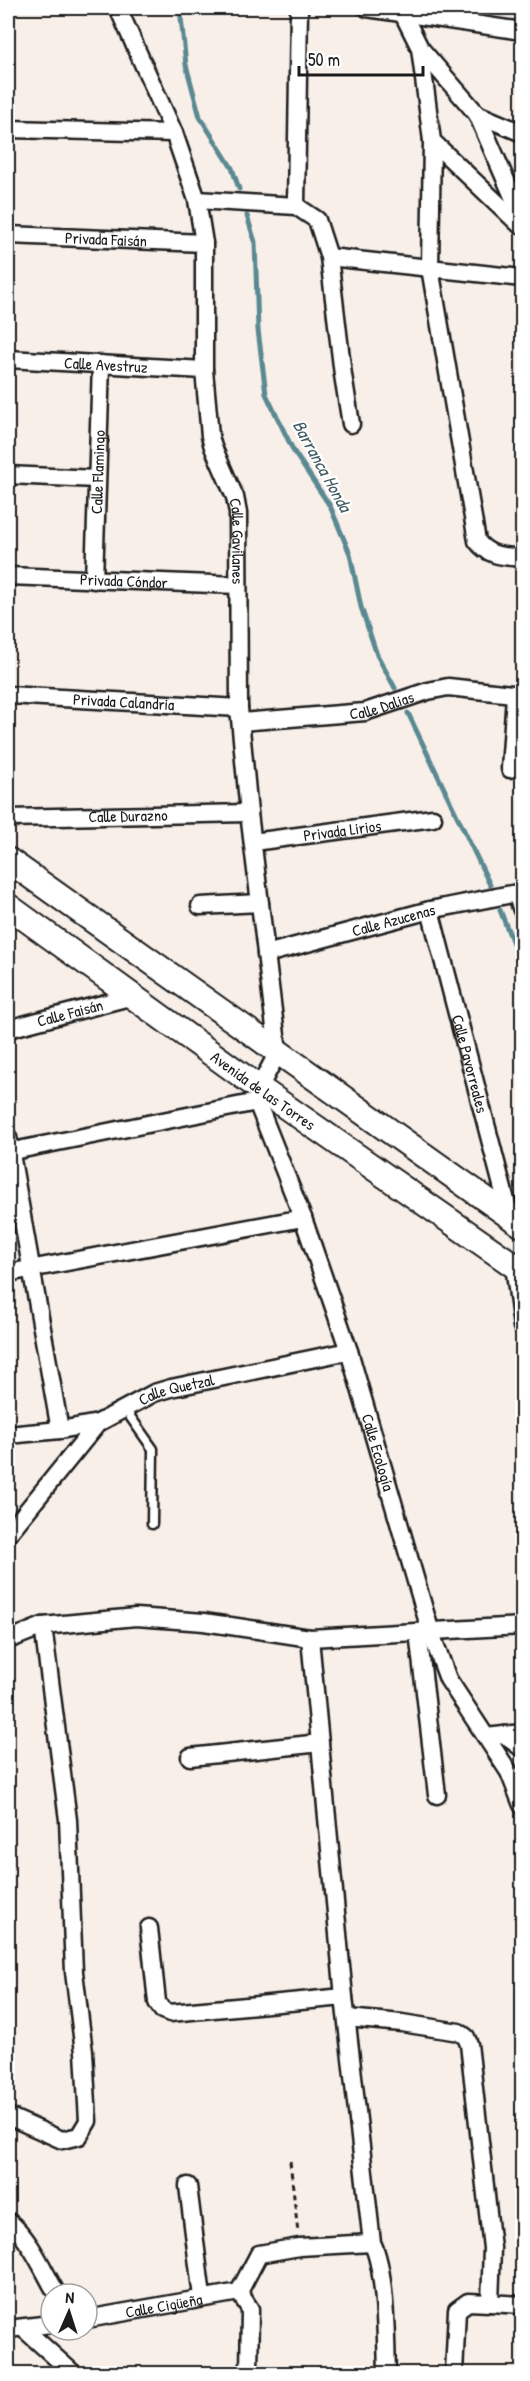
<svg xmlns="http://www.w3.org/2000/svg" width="530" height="2381" viewBox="0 0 530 2381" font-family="'Patrick Hand',sans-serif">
  <rect width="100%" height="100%" fill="#f9efe9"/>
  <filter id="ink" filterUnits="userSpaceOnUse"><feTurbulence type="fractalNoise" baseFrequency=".0167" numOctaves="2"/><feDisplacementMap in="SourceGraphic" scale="12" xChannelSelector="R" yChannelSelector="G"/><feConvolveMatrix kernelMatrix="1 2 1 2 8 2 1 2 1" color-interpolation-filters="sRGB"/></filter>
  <g filter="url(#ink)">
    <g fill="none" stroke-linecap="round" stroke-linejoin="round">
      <g stroke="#5a8992" stroke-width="5">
        <path d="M 180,8 L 186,65 L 200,117 L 232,168 L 239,189"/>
        <path d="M 247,216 L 255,242 L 258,330 L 266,394 L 294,452 L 330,506 L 350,554 L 361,607 L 377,655 L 395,688"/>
        <path d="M 408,713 L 490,885"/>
        <path d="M 500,910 L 522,966"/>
      </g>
      <g stroke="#1c1c1c" stroke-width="13">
        <path id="lane" d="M 124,1408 L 153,1449 L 152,1524"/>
      </g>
      <g stroke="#1c1c1c" stroke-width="21">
        <g id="street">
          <path id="s1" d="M 118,8 L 174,133 L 197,200 L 204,243 L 204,370 L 210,436 L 213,447 L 235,497 L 238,513 L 239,708 L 249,813 L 278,1052 L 259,1088 L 257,1102 L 303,1218 L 349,1351 L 431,1633 L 448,1679 L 509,1772 L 522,1805"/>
          <path d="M 367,8 L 522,31"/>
          <path d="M 404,8 L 403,14 L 420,48 L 477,114 L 522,133"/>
          <path d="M 420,48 L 432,141 L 520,225"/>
          <path d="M 477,114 L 521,215"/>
          <path d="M 8,129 L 174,133"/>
          <path d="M 432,141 L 430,268 L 477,541 C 489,557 504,556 522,558"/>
          <path d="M 197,200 L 296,206 L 317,220 L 329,257 L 522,278"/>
          <path d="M 296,206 L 299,8"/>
          <path id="s2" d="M 8,235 L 204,243"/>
          <path d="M 329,257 L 343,375 L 351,424"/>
          <path id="s3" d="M 8,359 L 204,370"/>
          <path d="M 8,475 L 96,479"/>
          <path id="s4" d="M 8,576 L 238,585"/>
          <path id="s5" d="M 94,580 L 101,364"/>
          <path id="s6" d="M 8,695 L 239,708"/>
          <path id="s7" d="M 241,722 L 365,712 L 428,691 L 448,687 L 522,695"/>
          <path d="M 510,769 L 515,695"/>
          <path id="s8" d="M 8,818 L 249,813"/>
          <path id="s9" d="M 253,842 L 433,818"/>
          <path d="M 516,894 L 522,910"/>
          <path d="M 200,906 L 260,903"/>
          <path id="s10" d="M 430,910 L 510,1216"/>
          <path id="s11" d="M 266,954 L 430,910 L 522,892"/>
          <path id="s12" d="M 8,1029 L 133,996"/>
          <path d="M 8,1137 L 60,1430"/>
          <path d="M 8,1152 L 257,1102"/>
          <path d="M 514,1265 L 522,1327"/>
          <path d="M 8,1273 L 303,1218"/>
          <path id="s13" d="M 8,1435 L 60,1430 L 98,1423 L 154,1393 L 171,1388 L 349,1351"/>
          <path d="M 8,1534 L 98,1423"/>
          <path d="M 418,1632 L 437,1795"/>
          <path d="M 310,1638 L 344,1997 L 372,2243 C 386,2268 386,2343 387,2374"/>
          <path d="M 8,1640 L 43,1626 L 136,1617 L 204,1622 L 310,1638 L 522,1626"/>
          <path d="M 504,1735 L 522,1748"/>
          <path d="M 486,1737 L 522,1733"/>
          <path d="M 190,1757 L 320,1743"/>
          <path d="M 149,1928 L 157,2002 L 162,2010 L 170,2013 L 344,1997"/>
          <path d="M 347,2018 L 402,2023 L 459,2032 L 466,2037 L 469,2044 L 492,2248 L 490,2303 L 522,2305"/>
          <path d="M 8,2116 L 62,2140 L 79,2136 L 88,2121 L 84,2052 L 74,1972 L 68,1820 L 43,1626"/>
          <path d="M 188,2186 L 202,2297"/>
          <path d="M 8,2221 C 30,2238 43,2270 57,2294"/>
          <path id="s14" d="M 87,2319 L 239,2292"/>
          <path d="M 23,2328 L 74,2374"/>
          <path d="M 8,2329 L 51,2324"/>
          <path d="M 249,2374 L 250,2309 L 239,2292 L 259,2254 L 299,2247 L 372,2243"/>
          <path d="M 454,2374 L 457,2310 L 468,2302 L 490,2303"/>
        </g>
      </g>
      <g stroke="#1c1c1c" stroke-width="28">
        <g id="secondary">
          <path d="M 8,860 L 522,1225"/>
          <path id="s15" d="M 8,906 L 259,1088 L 522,1271"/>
        </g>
      </g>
      <path stroke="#1c1c1c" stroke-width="3" stroke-dasharray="6 4.5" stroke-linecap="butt" d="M 290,2161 L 298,2233"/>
      <use href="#lane" stroke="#fff" stroke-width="8"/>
      <use href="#street" stroke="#fff" stroke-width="16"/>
      <use href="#secondary" stroke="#fff" stroke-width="24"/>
    </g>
  </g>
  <g text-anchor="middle" stroke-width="4.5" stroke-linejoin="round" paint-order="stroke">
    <g font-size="16" fill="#1c1c1c" stroke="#fff">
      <text dy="6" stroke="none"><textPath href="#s2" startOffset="98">Privada Faisán</textPath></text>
      <text dy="6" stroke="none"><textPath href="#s3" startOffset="98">Calle Avestruz</textPath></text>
      <text dy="6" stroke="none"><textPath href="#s5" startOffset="108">Calle Flamingo</textPath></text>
      <text dy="6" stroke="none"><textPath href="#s1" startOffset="555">Calle Gavilanes</textPath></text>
      <text dy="6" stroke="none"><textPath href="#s4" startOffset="116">Privada Cóndor</textPath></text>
      <text dy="6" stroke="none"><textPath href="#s6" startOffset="116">Privada Calandria</textPath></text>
      <text dy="6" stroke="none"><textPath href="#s7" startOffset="142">Calle Dalias</textPath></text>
      <text dy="6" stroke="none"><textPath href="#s8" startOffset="120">Calle Durazno</textPath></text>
      <text dy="6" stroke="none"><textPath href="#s9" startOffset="90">Privada Lirios</textPath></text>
      <text dy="6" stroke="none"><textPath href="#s11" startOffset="132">Calle Azucenas</textPath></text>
      <text dy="6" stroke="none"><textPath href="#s12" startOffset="64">Calle Faisán</textPath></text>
      <text dy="6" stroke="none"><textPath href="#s10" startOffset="159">Calle Pavorreales</textPath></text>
      <text dy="6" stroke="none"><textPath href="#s15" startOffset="315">Avenida de las Torres</textPath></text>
      <text dy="6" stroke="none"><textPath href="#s13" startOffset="177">Calle Quetzal</textPath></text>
      <text dy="6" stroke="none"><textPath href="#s1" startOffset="1494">Calle Ecología</textPath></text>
      <text dy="6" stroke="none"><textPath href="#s14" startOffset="78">Calle Cigüeña</textPath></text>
    </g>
    <g font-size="18" font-style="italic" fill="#405b61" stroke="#fff">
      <text transform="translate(322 466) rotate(61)" y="6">Barranca Honda</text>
    </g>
  </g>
  <rect width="530" height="2381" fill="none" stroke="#fff" stroke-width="30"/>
  <rect x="15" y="15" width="500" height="2351" fill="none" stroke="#1c1c1c" stroke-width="2" filter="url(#ink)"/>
  <g transform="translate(69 2312) rotate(3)"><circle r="28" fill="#ffffff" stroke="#a4a4a4" stroke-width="1.5"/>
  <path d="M0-4.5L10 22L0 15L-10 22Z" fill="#1c1c1c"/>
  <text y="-9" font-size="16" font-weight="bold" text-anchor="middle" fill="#1c1c1c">N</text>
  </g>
  <path d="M299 66v9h124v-9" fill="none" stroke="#1c1c1c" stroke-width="3"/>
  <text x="308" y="66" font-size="18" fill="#1c1c1c" stroke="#ffffff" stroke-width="4.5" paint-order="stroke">50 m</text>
</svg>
